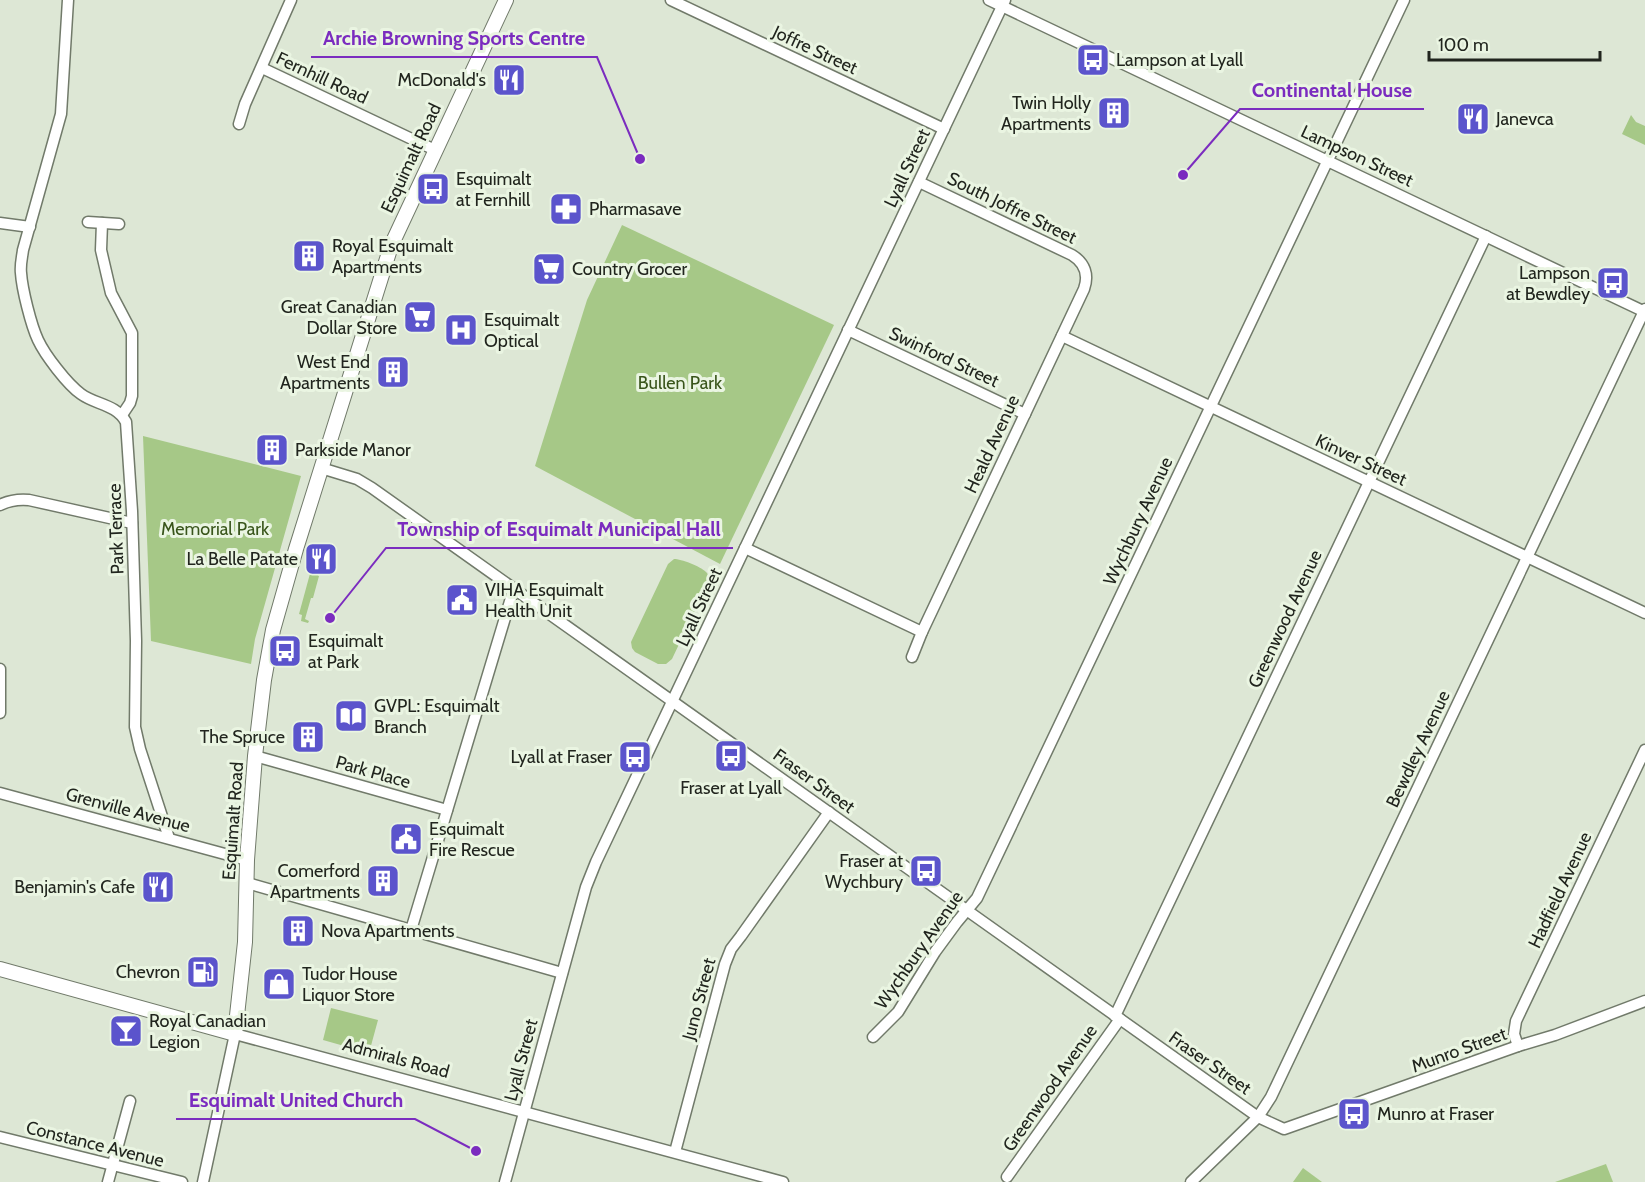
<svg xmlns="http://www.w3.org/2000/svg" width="1645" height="1182" viewBox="0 0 1645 1182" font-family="Cabin,sans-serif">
  <rect width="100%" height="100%" fill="#dde7d5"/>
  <g fill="#a6c887">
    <path d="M 1631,115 L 1636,122 L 1645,126 L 1645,145 L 1622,134 Z"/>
    <path d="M 622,225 L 834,325 L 720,564 L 535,466 L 587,300 Z"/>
    <path d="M 143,436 L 301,476 L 255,639 L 251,664 L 151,641 Z"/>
    <path d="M 674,559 C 681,559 700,566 706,572 C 709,575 708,576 709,581 L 672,659 L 666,664 L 658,664 L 635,652 L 632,648 L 631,642 L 668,564 Z"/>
    <path d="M 311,570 L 319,576 L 313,598 L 311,598 L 305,619 L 309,621 L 308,623 L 301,621 L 302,615 L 299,614 Z"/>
    <path d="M 331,1008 L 378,1020 L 369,1053 L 323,1040 Z"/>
    <path d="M 1606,1164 L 1613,1182 L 1555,1182 Z"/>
    <path d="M 1303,1168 L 1322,1182 L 1293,1182 Z"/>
  </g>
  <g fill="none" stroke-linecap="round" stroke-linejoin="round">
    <g stroke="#717a6a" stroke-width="13">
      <g id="minor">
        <path d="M 68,0 L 61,114 L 23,250 C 22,258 20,265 21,273 C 22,289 31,325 38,340 C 45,355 67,384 81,394 C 96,405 116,404 126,422 L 132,511 L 136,641 L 135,727 L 140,749 L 169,838"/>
        <path d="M 671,0 L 944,129"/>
        <path d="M 989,0 L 1645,312"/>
        <path d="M 262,68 L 435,150"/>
        <path d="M 239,124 L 245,104 L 291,0"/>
        <path d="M 88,222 L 119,224"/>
        <path d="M 0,223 L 30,227"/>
        <path d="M 102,223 L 101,250 L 111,293 L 132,333 L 132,396 L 130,403 L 122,415"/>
        <path d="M 848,330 L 1025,414"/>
        <path d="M 1062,336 L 1645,613"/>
        <path d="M 321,468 L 357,479 L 372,488 L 1258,1117 L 1284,1129 L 1518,1046 L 1555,1035 L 1645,1001"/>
        <path d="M 0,505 C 10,500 18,499 29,500 L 132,523"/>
        <path d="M 745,548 L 922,632"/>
        <path d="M 912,657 L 922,632 L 1084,289 C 1089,275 1085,263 1072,255 L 919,182"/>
        <path d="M 0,669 L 0,713"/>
        <path d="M 255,756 L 447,810"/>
        <path d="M 0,793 L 247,860"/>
        <path d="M 247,883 L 562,973"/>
        <path d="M 411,930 L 514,588"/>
        <path d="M 1115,1016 L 1486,236"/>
        <path d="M 873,1037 L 898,1012 L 935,952 L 957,922 L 977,898 L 1404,0"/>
        <path d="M 1518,1046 L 1514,1034 L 1516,1021 L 1645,750"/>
        <path d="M 0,1137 L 182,1182"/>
        <path d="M 675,1152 L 725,964 L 731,949 L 741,936 L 829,812"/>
        <path d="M 1007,1177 L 1120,1019"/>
        <path d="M 108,1182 L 130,1101"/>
        <path d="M 203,1182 L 235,1034 L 783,1182"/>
        <path d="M 505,1182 L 586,887 L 596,862 L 1005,0"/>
        <path d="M 1191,1182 L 1258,1117 L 1271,1097 L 1645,309"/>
      </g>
    </g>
    <g stroke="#717a6a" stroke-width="16">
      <path id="major" d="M 0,969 L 235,1034 L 245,942 L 247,860 L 255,756 L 264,680 L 273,630 L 296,549 L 391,246 L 506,0"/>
    </g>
    <use href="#minor" stroke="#fff" stroke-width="10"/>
    <use href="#major" stroke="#fff" stroke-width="14"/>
  </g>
  <defs>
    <g id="bus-square" transform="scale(1.725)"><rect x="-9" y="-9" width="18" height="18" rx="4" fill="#5b54cc" stroke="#eaf5e2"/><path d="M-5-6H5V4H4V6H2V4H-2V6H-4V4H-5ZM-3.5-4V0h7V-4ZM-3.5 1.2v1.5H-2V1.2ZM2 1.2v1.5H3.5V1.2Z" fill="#fff"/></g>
    <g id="restaurant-square" transform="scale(1.725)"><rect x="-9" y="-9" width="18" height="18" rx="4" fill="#5b54cc" stroke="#eaf5e2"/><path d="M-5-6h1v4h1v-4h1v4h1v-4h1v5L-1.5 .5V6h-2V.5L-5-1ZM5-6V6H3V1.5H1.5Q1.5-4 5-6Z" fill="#fff"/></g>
    <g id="building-square" transform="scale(1.725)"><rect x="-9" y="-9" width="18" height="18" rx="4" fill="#5b54cc" stroke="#eaf5e2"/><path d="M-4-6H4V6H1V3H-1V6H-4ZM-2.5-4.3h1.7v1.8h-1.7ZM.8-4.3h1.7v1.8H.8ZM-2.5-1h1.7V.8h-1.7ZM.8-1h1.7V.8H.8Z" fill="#fff"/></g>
    <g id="pharmacy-square" transform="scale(1.725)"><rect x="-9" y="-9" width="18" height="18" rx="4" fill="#5b54cc" stroke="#eaf5e2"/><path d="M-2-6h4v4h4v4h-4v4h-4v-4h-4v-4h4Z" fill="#fff"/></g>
    <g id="supermarket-square" transform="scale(1.725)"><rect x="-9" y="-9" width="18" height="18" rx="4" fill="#5b54cc" stroke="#eaf5e2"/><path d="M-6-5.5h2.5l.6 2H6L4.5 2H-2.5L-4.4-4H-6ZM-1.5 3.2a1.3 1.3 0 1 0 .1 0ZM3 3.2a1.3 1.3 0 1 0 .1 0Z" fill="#fff"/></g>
    <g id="hospital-square" transform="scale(1.725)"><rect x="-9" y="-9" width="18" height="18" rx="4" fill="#5b54cc" stroke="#eaf5e2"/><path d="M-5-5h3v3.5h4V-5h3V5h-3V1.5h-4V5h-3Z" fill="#fff"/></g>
    <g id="civic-square" transform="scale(1.725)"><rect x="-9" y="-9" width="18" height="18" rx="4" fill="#5b54cc" stroke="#eaf5e2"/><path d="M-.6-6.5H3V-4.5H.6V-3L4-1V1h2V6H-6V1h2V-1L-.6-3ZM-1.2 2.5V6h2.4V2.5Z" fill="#fff"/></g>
    <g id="library-square" transform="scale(1.725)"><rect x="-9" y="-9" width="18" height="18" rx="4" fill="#5b54cc" stroke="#eaf5e2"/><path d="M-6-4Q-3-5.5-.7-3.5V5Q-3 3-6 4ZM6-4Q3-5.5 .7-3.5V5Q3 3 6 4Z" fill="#fff"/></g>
    <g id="fuel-square" transform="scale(1.725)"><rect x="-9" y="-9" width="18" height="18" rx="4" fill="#5b54cc" stroke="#eaf5e2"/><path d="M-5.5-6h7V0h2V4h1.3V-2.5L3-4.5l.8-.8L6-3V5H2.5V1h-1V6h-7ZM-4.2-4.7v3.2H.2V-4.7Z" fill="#fff"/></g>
    <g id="shop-square" transform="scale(1.725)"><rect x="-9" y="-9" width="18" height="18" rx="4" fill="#5b54cc" stroke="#eaf5e2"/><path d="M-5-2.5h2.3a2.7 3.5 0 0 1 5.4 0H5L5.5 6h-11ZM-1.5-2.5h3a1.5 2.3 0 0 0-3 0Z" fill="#fff"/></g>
    <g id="bar-square" transform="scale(1.725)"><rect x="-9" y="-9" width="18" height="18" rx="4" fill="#5b54cc" stroke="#eaf5e2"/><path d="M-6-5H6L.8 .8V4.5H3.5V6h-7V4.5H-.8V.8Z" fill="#fff"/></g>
  </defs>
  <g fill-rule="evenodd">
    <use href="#bus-square" x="1093" y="60"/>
    <use href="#restaurant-square" x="509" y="80"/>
    <use href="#building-square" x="1114" y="113"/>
    <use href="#restaurant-square" x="1473" y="119"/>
    <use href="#bus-square" x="433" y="189"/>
    <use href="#pharmacy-square" x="566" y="209"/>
    <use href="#building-square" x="309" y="256"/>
    <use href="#supermarket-square" x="549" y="269"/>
    <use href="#bus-square" x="1613" y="283"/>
    <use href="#supermarket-square" x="420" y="317"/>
    <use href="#hospital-square" x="461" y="330"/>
    <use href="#building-square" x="393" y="372"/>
    <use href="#building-square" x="272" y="450"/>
    <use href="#restaurant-square" x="321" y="559"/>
    <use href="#civic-square" x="462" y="600"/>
    <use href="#bus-square" x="285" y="651"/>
    <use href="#library-square" x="351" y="716"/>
    <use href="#building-square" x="308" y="737"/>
    <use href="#bus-square" x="731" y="756"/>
    <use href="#bus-square" x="635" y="757"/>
    <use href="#civic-square" x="406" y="839"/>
    <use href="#bus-square" x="926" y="871"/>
    <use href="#building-square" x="383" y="881"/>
    <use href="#restaurant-square" x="158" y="887"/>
    <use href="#building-square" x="298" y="931"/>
    <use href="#fuel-square" x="203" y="972"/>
    <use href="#shop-square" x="279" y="984"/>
    <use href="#bar-square" x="126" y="1031"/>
    <use href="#bus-square" x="1354" y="1114"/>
  </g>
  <g text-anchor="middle" stroke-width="6" stroke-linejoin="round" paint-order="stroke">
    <g font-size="18" fill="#21251e" stroke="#eaf5e2">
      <text transform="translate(815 50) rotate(25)" y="6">Joffre Street</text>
      <text transform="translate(322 78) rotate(25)" y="6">Fernhill Road</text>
      <text transform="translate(1357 156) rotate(25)" y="6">Lampson Street</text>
      <text transform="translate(411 158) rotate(-65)" y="6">Esquimalt Road</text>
      <text transform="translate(907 168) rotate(-65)" y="6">Lyall Street</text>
      <text transform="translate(1012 208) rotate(26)" y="6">South Joffre Street</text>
      <text transform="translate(944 357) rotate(25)" y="6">Swinford Street</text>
      <text transform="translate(992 444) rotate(-65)" y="6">Heald Avenue</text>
      <text transform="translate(1361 460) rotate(25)" y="6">Kinver Street</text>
      <text transform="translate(1138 521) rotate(-65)" y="6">Wychbury Avenue</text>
      <text transform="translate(116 529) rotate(-92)" y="6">Park Terrace</text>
      <text transform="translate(699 607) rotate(-65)" y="6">Lyall Street</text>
      <text transform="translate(1285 619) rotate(-65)" y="6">Greenwood Avenue</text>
      <text transform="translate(1418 749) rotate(-65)" y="6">Bewdley Avenue</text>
      <text transform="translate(373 772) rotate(16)" y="6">Park Place</text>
      <text transform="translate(814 781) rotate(36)" y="6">Fraser Street</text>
      <text transform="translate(128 810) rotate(15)" y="6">Grenville Avenue</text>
      <text transform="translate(233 821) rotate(-86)" y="6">Esquimalt Road</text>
      <text transform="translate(1560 890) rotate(-65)" y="6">Hadfield Avenue</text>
      <text transform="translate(919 950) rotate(-55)" y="6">Wychbury Avenue</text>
      <text transform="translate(699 999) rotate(-75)" y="6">Juno Street</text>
      <text transform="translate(1459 1050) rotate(-20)" y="6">Munro Street</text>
      <text transform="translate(396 1058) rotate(15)" y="6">Admirals Road</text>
      <text transform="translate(521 1060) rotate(-75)" y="6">Lyall Street</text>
      <text transform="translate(1210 1063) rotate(35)" y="6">Fraser Street</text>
      <text transform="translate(1050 1088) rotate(-55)" y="6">Greenwood Avenue</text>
      <text transform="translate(95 1144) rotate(14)" y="6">Constance Avenue</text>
    </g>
    <g font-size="18" fill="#21251e" stroke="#eaf5e2" text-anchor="start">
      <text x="1116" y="66">Lampson at Lyall</text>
      <text x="486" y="86" text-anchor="end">McDonald's</text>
      <text x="1091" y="109" text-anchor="end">Twin Holly<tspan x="1091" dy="21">Apartments</tspan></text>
      <text x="1496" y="125">Janevca</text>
      <text x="456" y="185">Esquimalt<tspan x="456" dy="21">at Fernhill</tspan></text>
      <text x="589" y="215">Pharmasave</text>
      <text x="332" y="252">Royal Esquimalt<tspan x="332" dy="21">Apartments</tspan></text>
      <text x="572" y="275">Country Grocer</text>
      <text x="1590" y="279" text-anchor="end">Lampson<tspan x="1590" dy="21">at Bewdley</tspan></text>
      <text x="397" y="313" text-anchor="end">Great Canadian<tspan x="397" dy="21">Dollar Store</tspan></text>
      <text x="484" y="326">Esquimalt<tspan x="484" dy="21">Optical</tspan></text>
      <text x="370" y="368" text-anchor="end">West End<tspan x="370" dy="21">Apartments</tspan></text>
      <text x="295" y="456">Parkside Manor</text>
      <text x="298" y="565" text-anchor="end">La Belle Patate</text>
      <text x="485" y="596">VIHA Esquimalt<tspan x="485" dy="21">Health Unit</tspan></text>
      <text x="308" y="647">Esquimalt<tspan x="308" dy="21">at Park</tspan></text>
      <text x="374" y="712">GVPL: Esquimalt<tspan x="374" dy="21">Branch</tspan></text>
      <text x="285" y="743" text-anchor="end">The Spruce</text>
      <text x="612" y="763" text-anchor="end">Lyall at Fraser</text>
      <text x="731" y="794" text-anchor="middle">Fraser at Lyall</text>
      <text x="429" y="835">Esquimalt<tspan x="429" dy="21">Fire Rescue</tspan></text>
      <text x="903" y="867" text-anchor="end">Fraser at<tspan x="903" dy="21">Wychbury</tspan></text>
      <text x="360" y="877" text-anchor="end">Comerford<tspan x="360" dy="21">Apartments</tspan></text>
      <text x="135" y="893" text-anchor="end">Benjamin's Cafe</text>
      <text x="321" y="937">Nova Apartments</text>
      <text x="180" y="978" text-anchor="end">Chevron</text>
      <text x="302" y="980">Tudor House<tspan x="302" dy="21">Liquor Store</tspan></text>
      <text x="149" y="1027">Royal Canadian<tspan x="149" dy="21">Legion</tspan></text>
      <text x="1377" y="1120">Munro at Fraser</text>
    </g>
    <g font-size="18" fill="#39551b" stroke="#eaf5e2">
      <text x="680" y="389">Bullen Park</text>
      <text x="215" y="535">Memorial Park</text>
    </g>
  </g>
  <path fill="none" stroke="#7b2cbf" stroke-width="2" d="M640 159L597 57H311M1183 175L1240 109H1424M330 618L386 548H733M476 1151L415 1119H176"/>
  <g fill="#7b2cbf" stroke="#eaf5e2" stroke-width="2">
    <circle cx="640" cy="159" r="6"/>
    <circle cx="1183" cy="175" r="6"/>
    <circle cx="330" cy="618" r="6"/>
    <circle cx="476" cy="1151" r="6"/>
  </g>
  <g font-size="20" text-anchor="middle" font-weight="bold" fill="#7b2cbf" stroke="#eaf5e2" stroke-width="6" stroke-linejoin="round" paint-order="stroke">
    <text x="454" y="45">Archie Browning Sports Centre</text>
    <text x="1332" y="97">Continental House</text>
    <text x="559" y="536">Township of Esquimalt Municipal Hall</text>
    <text x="296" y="1107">Esquimalt United Church</text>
  </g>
  <path d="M1429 51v9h171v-9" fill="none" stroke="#21251e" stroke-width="3"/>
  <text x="1438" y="51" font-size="18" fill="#21251e" stroke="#eaf5e2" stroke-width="4.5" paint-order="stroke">100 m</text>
</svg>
